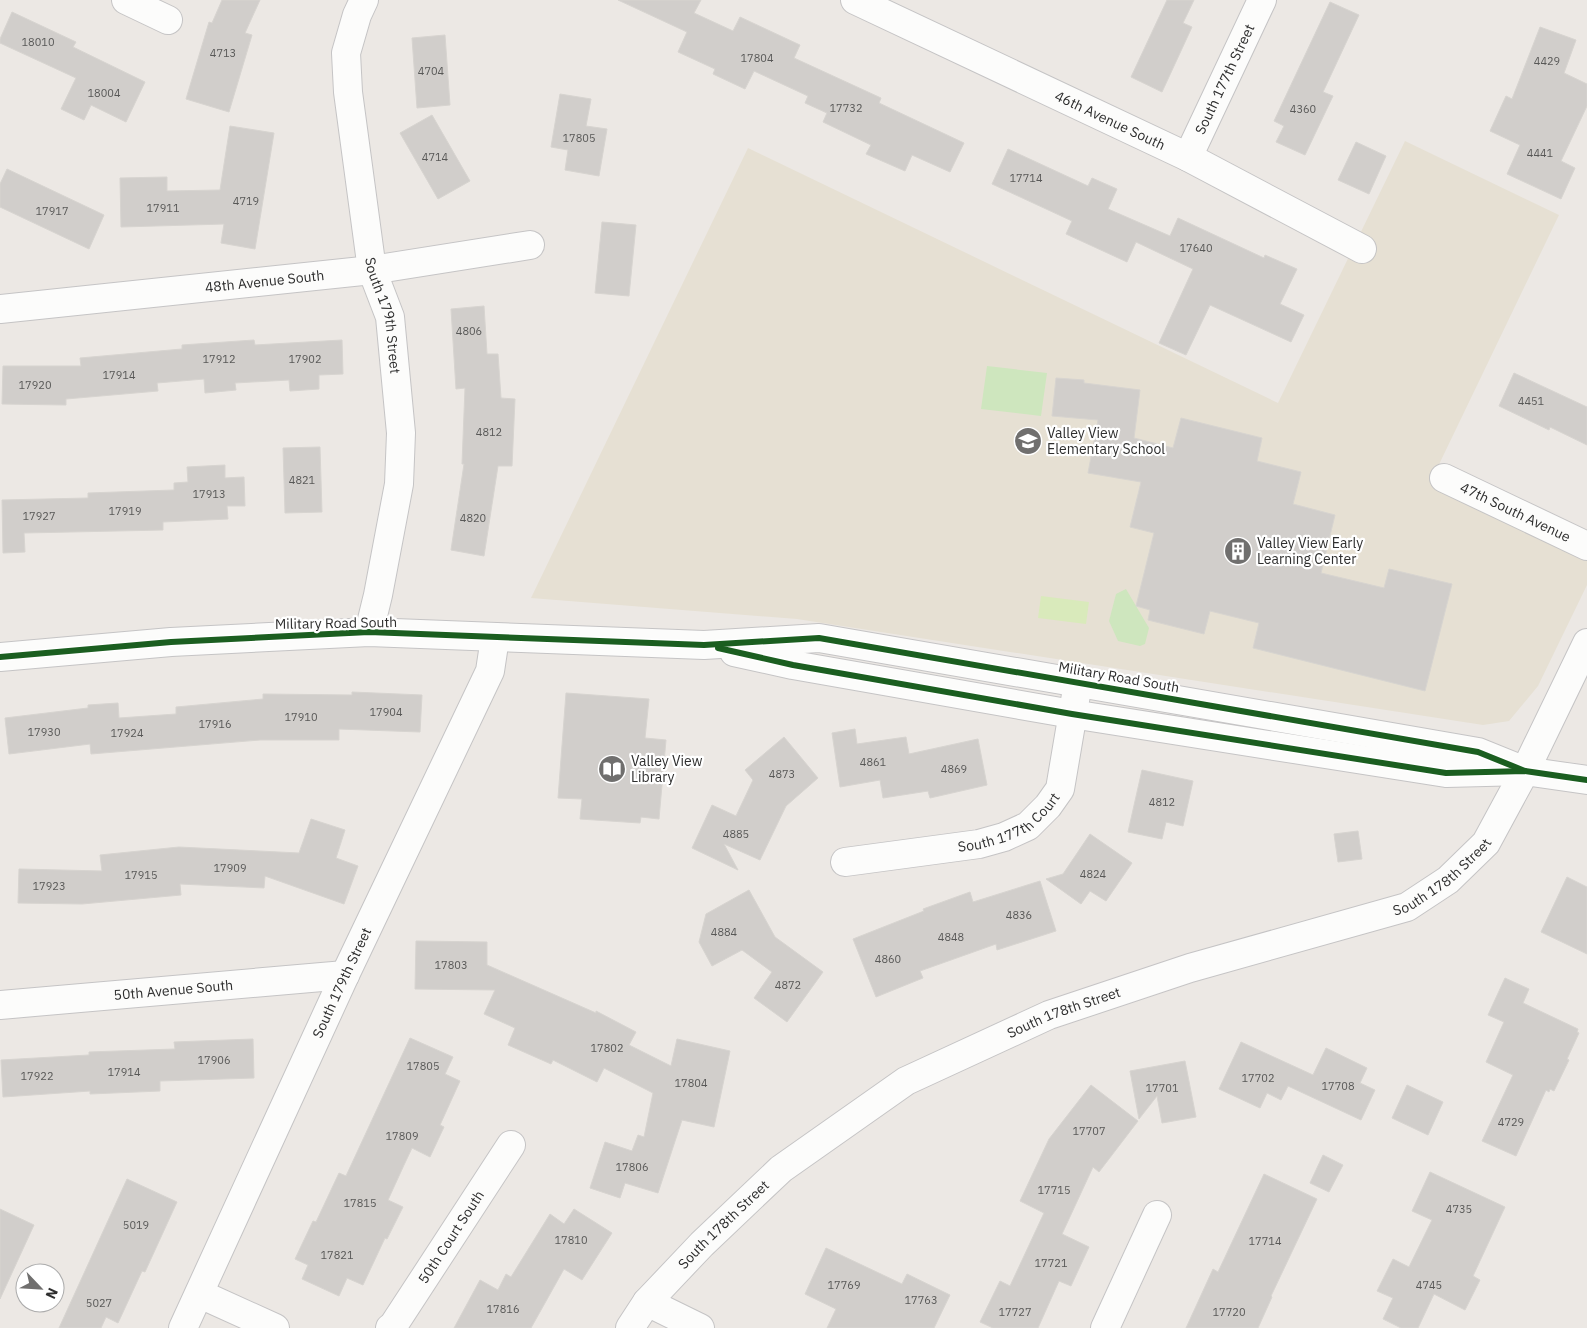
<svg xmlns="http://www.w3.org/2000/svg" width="1587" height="1328" viewBox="0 0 1587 1328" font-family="'IBM Plex Sans',sans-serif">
  <rect width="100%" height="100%" fill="#ece8e4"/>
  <path fill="#e6e0d3" d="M 1405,141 L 1559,215 L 1432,479 L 1587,554 L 1587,585 L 1538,686 L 1509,721 L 1483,725 L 797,619 L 531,598 L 748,148 L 1278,403 Z"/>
  <g fill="#cee6be">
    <path d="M 987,366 L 1047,373 L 1041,416 L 981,409 Z"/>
    <path d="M 1126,589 L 1149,628 L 1145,644 L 1140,646 L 1118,641 L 1109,621 L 1116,594 Z"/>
  </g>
  <path fill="#d9eabb" d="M 1041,596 L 1089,602 L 1086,624 L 1038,618 Z"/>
  <g fill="#d1cecb" stroke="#d7d4d0">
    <path d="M 222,0 L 260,0 L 245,33 L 252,35 L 229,112 L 186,99 L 209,22 L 212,23 Z"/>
    <path d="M 618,0 L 701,0 L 694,13 L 733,31 L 740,17 L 800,45 L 794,58 L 881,98 L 879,103 L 964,143 L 950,172 L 912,155 L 905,171 L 866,154 L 871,145 L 823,122 L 827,113 L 805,103 L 808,96 L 754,71 L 745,89 L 713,74 L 715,69 L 678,52 L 687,32 Z"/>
    <path d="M 1167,0 L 1194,0 L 1183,23 L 1192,27 L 1162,92 L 1131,77 Z"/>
    <path d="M 1330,2 L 1359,15 L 1323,92 L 1333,96 L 1305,155 L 1276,142 L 1284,126 L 1274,121 Z"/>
    <path d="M 12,12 L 76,42 L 73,47 L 145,82 L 126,122 L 91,105 L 84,120 L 61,109 L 76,78 L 0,43 L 0,39 Z"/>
    <path d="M 1540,27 L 1576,40 L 1564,73 L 1587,84 L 1587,106 L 1561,161 L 1575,168 L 1561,199 L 1507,174 L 1520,145 L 1490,131 L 1506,96 L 1512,99 Z"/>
    <path d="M 445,35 L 450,105 L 417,108 L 412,38 Z"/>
    <path d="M 560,94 L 591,99 L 586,126 L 607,129 L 599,176 L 565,170 L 568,150 L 551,147 Z"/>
    <path d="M 432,115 L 470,181 L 438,199 L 400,133 Z"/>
    <path d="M 230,126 L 274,133 L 255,249 L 221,243 L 224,224 L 121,227 L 120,178 L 167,177 L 167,191 L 220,190 Z"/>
    <path d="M 1356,142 L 1386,156 L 1369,194 L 1338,180 Z"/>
    <path d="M 1008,149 L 1088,186 L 1092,178 L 1117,189 L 1108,209 L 1170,236 L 1178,218 L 1264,258 L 1265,255 L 1297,269 L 1280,304 L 1304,315 L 1291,342 L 1210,305 L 1186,355 L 1159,343 L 1193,269 L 1136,242 L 1127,262 L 1066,234 L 1072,221 L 992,184 Z"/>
    <path d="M 7,169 L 104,215 L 89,249 L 0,207 L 0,184 Z"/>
    <path d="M 602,222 L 636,225 L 629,296 L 595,293 Z"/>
    <path d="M 484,306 L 487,354 L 498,354 L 501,398 L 515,399 L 512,466 L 498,466 L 484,556 L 451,550 L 464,464 L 462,464 L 465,388 L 456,389 L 451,309 Z"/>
    <path d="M 254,340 L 255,345 L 342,340 L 343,374 L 319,375 L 319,389 L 290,391 L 289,380 L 235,383 L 236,390 L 205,393 L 204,379 L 157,383 L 158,391 L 66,399 L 66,405 L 2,404 L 3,366 L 81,366 L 80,358 L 182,349 L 182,345 Z"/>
    <path d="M 1514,373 L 1587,407 L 1587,445 L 1550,427 L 1549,430 L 1499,406 Z"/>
    <path d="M 1056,378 L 1084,380 L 1084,383 L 1140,390 L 1134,438 L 1173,448 L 1181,418 L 1262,438 L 1257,461 L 1301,472 L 1293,504 L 1335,515 L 1321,573 L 1384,588 L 1389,569 L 1452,584 L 1425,691 L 1253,648 L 1259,623 L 1210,611 L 1204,634 L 1148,620 L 1150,610 L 1136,606 L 1154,533 L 1130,527 L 1141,482 L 1088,473 L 1098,420 L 1052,416 Z"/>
    <path d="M 320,447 L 322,512 L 285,513 L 283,448 Z"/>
    <path d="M 225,465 L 225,478 L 244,477 L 245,506 L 227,506 L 228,519 L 163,522 L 163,530 L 24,533 L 25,552 L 3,553 L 2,500 L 88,498 L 88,493 L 174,490 L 174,483 L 188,482 L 187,467 Z"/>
    <path d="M 352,692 L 422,695 L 420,732 L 339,729 L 339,740 L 260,740 L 91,754 L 90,744 L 9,754 L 5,718 L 88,708 L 88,705 L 118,703 L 119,718 L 176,714 L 176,707 L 263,699 L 263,694 L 352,695 Z"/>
    <path d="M 566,693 L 649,699 L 645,738 L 666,740 L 659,819 L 641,817 L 640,823 L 580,819 L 582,799 L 558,798 Z"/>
    <path d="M 855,729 L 857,744 L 906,737 L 909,754 L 978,739 L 987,785 L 930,798 L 928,791 L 883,798 L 880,780 L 840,787 L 832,733 Z"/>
    <path d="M 784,737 L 818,778 L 786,806 L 760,860 L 724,844 L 738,870 L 692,848 L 712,805 L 736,816 L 753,780 L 745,770 Z"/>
    <path d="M 1142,770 L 1193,781 L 1183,826 L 1166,822 L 1162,839 L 1128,832 Z"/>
    <path d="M 311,819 L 345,830 L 336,858 L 358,866 L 344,904 L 265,876 L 264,888 L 180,884 L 181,895 L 82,904 L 18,903 L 19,869 L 102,871 L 100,855 L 179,847 L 299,853 Z"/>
    <path d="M 1358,831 L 1362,859 L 1338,862 L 1334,834 Z"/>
    <path d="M 1090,834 L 1132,863 L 1106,901 L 1090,891 L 1081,904 L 1046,879 L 1063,874 Z"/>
    <path d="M 1567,877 L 1587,887 L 1587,954 L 1541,932 Z"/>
    <path d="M 1040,881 L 1056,931 L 997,950 L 996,944 L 920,971 L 923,978 L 876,997 L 853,939 L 924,911 L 923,909 L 970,892 L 973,902 Z"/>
    <path d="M 749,890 L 775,937 L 823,972 L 787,1022 L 754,998 L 772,972 L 742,950 L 712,966 L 699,942 L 706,914 Z"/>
    <path d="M 416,941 L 487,942 L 487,965 L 596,1013 L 596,1011 L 636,1032 L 629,1045 L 671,1066 L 677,1039 L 730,1051 L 714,1127 L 682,1120 L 658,1193 L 625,1183 L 620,1198 L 590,1188 L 605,1142 L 632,1151 L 638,1135 L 644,1137 L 653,1093 L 604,1068 L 597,1082 L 553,1060 L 551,1064 L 508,1045 L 515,1028 L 484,1014 L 495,990 L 415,989 Z"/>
    <path d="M 1505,978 L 1529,989 L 1523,1003 L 1578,1029 L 1577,1032 L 1579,1033 L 1567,1059 L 1569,1060 L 1554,1091 L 1550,1089 L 1549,1092 L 1546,1090 L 1516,1156 L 1482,1141 L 1513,1075 L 1486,1062 L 1504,1022 L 1488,1015 Z"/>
    <path d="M 410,1038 L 453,1057 L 445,1074 L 460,1081 L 440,1125 L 444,1127 L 430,1157 L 412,1148 L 404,1165 L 388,1200 L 403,1207 L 387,1239 L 385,1238 L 363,1285 L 347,1278 L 339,1296 L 302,1279 L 308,1265 L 295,1259 L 313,1221 L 316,1222 L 339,1173 L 346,1176 Z"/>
    <path d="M 253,1039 L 254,1078 L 160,1081 L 160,1091 L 90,1094 L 90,1091 L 3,1097 L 1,1060 L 89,1055 L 89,1052 L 175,1049 L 174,1042 Z"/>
    <path d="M 1241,1042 L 1313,1075 L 1326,1048 L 1367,1068 L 1360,1083 L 1375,1090 L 1361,1120 L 1288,1086 L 1281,1100 L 1267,1093 L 1260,1108 L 1219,1089 Z"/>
    <path d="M 1185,1061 L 1196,1117 L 1162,1123 L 1157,1096 L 1139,1119 L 1130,1071 Z"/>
    <path d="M 1091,1085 L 1138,1121 L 1099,1172 L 1093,1167 L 1062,1234 L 1089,1247 L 1071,1286 L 1059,1281 L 1038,1328 L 993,1328 L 980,1322 L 1000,1281 L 1010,1286 L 1044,1213 L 1020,1201 L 1049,1139 Z"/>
    <path d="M 1407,1085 L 1443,1102 L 1428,1135 L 1392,1118 Z"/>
    <path d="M 1323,1155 L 1343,1165 L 1329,1192 L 1310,1183 Z"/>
    <path d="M 1430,1172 L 1505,1207 L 1473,1276 L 1480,1280 L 1465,1310 L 1434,1294 L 1418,1328 L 1401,1328 L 1383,1319 L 1393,1298 L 1377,1291 L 1393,1259 L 1409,1267 L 1432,1220 L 1412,1211 Z"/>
    <path d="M 1264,1174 L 1317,1199 L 1271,1296 L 1272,1297 L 1258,1328 L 1186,1328 L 1213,1269 L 1218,1272 Z"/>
    <path d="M 127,1179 L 177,1202 L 145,1272 L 142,1271 L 118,1323 L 106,1317 L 101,1328 L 59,1328 Z"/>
    <path d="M 0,1209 L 34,1225 L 0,1299 Z"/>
    <path d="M 574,1209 L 612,1233 L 582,1280 L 564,1269 L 531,1328 L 454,1328 L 480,1280 L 498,1290 L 506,1274 L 511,1277 L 550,1214 L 564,1224 Z"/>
    <path d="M 826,1248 L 902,1284 L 907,1274 L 950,1295 L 934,1328 L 827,1328 L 836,1309 L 805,1294 Z"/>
  </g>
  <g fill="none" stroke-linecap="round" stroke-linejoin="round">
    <g stroke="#c5c4c5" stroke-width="30">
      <g id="minor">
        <path d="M 126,0 L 168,20"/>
        <path id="s1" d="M 364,0 L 357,15 L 346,53 L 348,92 L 372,270 L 390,317 L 401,433 L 399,484 L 378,595 L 369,632"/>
        <path id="s2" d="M 855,0 L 1188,157 L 1362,249"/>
        <path id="s3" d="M 1188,157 L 1262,0"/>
        <path id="s4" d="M 0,309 L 372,270 L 530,245"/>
        <path id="s5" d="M 1444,478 L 1587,546"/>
        <path id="s6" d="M 845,862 L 979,844 L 1004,837 L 1028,826 L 1048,806 L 1060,789 L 1078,683"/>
        <path id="s7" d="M 0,1005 L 345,975"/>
        <path d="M 200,1294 L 275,1328"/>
        <path d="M 647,1302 L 700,1328"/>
        <path id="s8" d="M 183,1328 L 345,975 L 490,671 L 495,638"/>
        <path id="s9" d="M 390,1328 L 393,1326 L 511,1145"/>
        <path d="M 1105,1328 L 1157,1215"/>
      </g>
    </g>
    <g stroke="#c5c4c5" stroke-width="30">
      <g id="tertiary">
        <path id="s10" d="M 630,1328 L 647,1302 L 702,1244 L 781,1169 L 906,1081 L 1049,1015 L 1190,968 L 1407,907 L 1448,880 L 1486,843 L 1525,771 L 1587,643"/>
      </g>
    </g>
    <g stroke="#c5c4c5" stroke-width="30">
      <g id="secondary">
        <path d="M 734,652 L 793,665 L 1072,714 L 1446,773 L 1525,771 L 1587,780"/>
        <path d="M 0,657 L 171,642 L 369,632 L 704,645 L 819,638 L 1478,752 L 1525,771"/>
      </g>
    </g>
    <use href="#minor" stroke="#fcfcfb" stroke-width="28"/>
    <use href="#tertiary" stroke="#fcfcfb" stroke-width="28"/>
    <use href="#secondary" stroke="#fcfcfb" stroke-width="28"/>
    <g stroke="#fff" stroke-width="9">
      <g id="cycleway">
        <path d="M 718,648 L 793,665 L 1072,714 L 1446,773 L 1525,771 L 1587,780"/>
        <path d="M 0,657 L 171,642 L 369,632 L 704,645 L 819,638 L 1478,752 L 1525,771"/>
      </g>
    </g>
    <use href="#cycleway" stroke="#1b5e20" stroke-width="6"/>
  </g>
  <defs>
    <g id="school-disc" transform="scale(1.4375)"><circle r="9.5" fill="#706f6e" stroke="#fff"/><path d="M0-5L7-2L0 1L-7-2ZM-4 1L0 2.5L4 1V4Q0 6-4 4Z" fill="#fff"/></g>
    <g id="building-disc" transform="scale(1.4375)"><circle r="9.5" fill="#706f6e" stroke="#fff"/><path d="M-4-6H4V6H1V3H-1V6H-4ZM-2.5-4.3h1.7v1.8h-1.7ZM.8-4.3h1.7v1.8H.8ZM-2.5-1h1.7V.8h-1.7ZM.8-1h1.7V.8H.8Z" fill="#fff"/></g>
    <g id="library-disc" transform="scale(1.4375)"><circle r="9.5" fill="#706f6e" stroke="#fff"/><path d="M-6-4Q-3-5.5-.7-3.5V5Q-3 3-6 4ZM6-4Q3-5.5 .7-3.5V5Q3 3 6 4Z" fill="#fff"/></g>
  </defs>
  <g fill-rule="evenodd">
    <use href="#school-disc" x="1028" y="441"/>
    <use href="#building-disc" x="1238" y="551"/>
    <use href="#library-disc" x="612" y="769"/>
  </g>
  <g text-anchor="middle" stroke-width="4.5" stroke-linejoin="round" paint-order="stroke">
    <g font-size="11" fill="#585857">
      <text x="38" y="46">18010</text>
      <text x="223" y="57">4713</text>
      <text x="757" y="62">17804</text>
      <text x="1547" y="65">4429</text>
      <text x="431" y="75">4704</text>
      <text x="104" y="97">18004</text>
      <text x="846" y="112">17732</text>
      <text x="1303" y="113">4360</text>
      <text x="579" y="142">17805</text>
      <text x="1540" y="157">4441</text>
      <text x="435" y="161">4714</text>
      <text x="1026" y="182">17714</text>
      <text x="246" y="205">4719</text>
      <text x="163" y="212">17911</text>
      <text x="52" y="215">17917</text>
      <text x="1196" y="252">17640</text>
      <text x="469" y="335">4806</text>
      <text x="219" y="363">17912</text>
      <text x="305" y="363">17902</text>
      <text x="119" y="379">17914</text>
      <text x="35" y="389">17920</text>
      <text x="1531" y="405">4451</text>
      <text x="489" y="436">4812</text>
      <text x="302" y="484">4821</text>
      <text x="209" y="498">17913</text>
      <text x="125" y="515">17919</text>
      <text x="39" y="520">17927</text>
      <text x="473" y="522">4820</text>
      <text x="386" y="716">17904</text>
      <text x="301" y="721">17910</text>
      <text x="215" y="728">17916</text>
      <text x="44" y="736">17930</text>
      <text x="127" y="737">17924</text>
      <text x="873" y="766">4861</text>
      <text x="954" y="773">4869</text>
      <text x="782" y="778">4873</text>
      <text x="1162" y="806">4812</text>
      <text x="736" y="838">4885</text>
      <text x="230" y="872">17909</text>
      <text x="1093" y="878">4824</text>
      <text x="141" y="879">17915</text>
      <text x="49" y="890">17923</text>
      <text x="1019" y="919">4836</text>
      <text x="724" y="936">4884</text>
      <text x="951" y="941">4848</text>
      <text x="888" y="963">4860</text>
      <text x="451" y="969">17803</text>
      <text x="788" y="989">4872</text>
      <text x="607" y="1052">17802</text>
      <text x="214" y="1064">17906</text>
      <text x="423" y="1070">17805</text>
      <text x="124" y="1076">17914</text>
      <text x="37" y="1080">17922</text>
      <text x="1258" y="1082">17702</text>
      <text x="691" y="1087">17804</text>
      <text x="1338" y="1090">17708</text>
      <text x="1162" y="1092">17701</text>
      <text x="1511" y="1126">4729</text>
      <text x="1089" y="1135">17707</text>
      <text x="402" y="1140">17809</text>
      <text x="632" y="1171">17806</text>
      <text x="1054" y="1194">17715</text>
      <text x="360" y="1207">17815</text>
      <text x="1459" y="1213">4735</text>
      <text x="136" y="1229">5019</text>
      <text x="571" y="1244">17810</text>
      <text x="1265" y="1245">17714</text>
      <text x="337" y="1259">17821</text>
      <text x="1051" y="1267">17721</text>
      <text x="844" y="1289">17769</text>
      <text x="1429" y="1289">4745</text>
      <text x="921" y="1304">17763</text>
      <text x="99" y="1307">5027</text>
      <text x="503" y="1313">17816</text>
      <text x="1015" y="1316">17727</text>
      <text x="1229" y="1316">17720</text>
    </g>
    <g font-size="14" fill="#2e2e2e" stroke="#fff">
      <text dy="5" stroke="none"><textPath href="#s3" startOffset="86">South 177th Street</textPath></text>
      <text dy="5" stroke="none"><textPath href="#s2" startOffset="282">46th Avenue South</textPath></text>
      <text dy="5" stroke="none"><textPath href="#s4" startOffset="266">48th Avenue South</textPath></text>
      <text dy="5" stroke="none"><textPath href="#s1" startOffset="322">South 179th Street</textPath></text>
      <text dy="5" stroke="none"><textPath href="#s5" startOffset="79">47th South Avenue</textPath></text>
      <text transform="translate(336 623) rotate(-1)" y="5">Military Road South</text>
      <text transform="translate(1119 677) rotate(10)" y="5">Military Road South</text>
      <text dy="5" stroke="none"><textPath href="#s6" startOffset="172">South 177th Court</textPath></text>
      <text dy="5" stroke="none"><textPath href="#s10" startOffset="950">South 178th Street</textPath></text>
      <text dy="5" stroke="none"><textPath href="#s8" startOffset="380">South 179th Street</textPath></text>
      <text dy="5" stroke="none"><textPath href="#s7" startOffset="174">50th Avenue South</textPath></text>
      <text dy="5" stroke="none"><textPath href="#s10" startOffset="545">South 178th Street</textPath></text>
      <text dy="5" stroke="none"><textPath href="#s10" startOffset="140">South 178th Street</textPath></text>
      <text dy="5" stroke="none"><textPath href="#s9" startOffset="110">50th Court South</textPath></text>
    </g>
    <g font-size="14" fill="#2e2e2e" stroke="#fff" text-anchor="start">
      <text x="1047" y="438">Valley View<tspan x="1047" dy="16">Elementary School</tspan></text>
      <text x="1257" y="548">Valley View Early<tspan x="1257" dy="16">Learning Center</tspan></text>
      <text x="631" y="766">Valley View<tspan x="631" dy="16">Library</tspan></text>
    </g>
  </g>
  <g transform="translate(40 1288) rotate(115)"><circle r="24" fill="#ffffff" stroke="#ababab"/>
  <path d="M0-4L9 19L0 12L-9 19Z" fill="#706f6e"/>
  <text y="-8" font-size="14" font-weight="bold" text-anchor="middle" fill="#2e2e2e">N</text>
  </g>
</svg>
